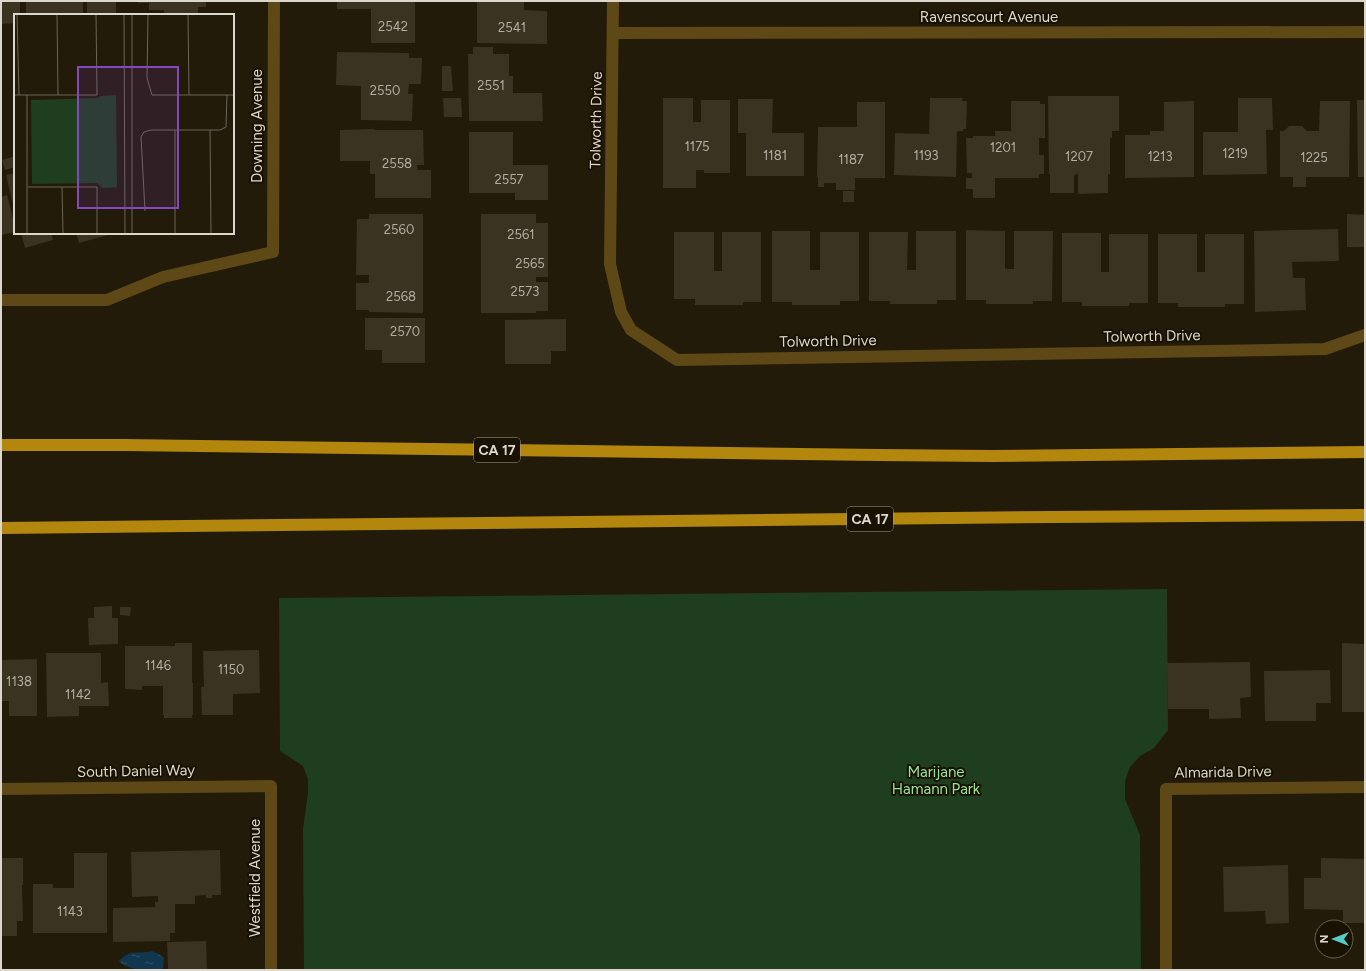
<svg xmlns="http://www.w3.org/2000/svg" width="1366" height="971" viewBox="0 0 1366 971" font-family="Figtree,sans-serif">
  <defs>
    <pattern id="water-ripples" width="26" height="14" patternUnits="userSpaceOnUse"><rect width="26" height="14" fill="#113650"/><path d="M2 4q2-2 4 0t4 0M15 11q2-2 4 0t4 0" fill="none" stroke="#335268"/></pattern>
  </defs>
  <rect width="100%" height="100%" fill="#221b0a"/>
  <path fill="#1f3d1f" d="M 1167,589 L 1168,730 L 1154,748 L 1140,756 L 1130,767 L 1125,781 L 1125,799 L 1140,835 L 1141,970 L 304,970 L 303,829 L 308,793 L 308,779 L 303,766 L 280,751 L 279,598 Z"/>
  <path fill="url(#water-ripples)" d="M 152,951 L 159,954 L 164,958 L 163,970 C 149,970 127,971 119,961 C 131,948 137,955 152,951 Z"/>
  <g fill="#3b3321">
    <path d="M 1,1 L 20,1 L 20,15 L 15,15 L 15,23 L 1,24 Z"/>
    <rect x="26" y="1" width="57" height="14"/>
    <rect x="87" y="1" width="29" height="14"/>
    <path d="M 138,1 L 206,1 L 206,7 L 198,7 L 198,15 L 164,15 L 164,10 L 149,10 L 149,3 L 138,3 Z"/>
    <path d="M 337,1 L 415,1 L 415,43 L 371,43 L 371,9 L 337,9 Z"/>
    <path d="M 477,1 L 524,1 L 524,10 L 547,11 L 547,44 L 477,43 Z"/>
    <path d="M 473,47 L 493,47 L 493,54 L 509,54 L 509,76 L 513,76 L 513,93 L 542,93 L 543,121 L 469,121 L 468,54 L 473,54 Z"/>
    <path d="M 337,52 L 409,53 L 409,58 L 422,58 L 421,84 L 409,84 L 408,94 L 413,94 L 412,121 L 361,120 L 361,86 L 336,85 Z"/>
    <path d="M 442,66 L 451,66 L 453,91 L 442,91 Z"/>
    <path d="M 1048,96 L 1119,96 L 1119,131 L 1112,131 L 1112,138 L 1110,138 L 1110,174 L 1108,174 L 1108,193 L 1078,194 L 1078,174 L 1074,175 L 1074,193 L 1050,193 L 1050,174 L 1049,174 Z"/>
    <path d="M 443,98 L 461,98 L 462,117 L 444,117 Z"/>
    <path d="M 663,98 L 693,98 L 693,122 L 701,122 L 701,100 L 730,100 L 730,173 L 704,173 L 704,170 L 696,170 L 696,188 L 663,188 Z"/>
    <path d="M 930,98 L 963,98 L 962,101 L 967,101 L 966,129 L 963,129 L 963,131 L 957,131 L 956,177 L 894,175 L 895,133 L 929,134 Z"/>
    <path d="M 1238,98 L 1272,98 L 1273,130 L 1266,130 L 1267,174 L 1203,175 L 1203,132 L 1238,132 Z"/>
    <path d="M 738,99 L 773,99 L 772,133 L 804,133 L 804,176 L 746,176 L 746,133 L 738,133 Z"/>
    <path d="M 1357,100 L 1365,100 L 1365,177 L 1358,177 Z"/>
    <path d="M 1011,101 L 1040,101 L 1040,104 L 1045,104 L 1045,138 L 1039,138 L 1039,155 L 1044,155 L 1044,174 L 1039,174 L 1039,178 L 995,178 L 995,198 L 973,198 L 973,189 L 966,189 L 966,178 L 972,178 L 972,173 L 967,173 L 966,138 L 973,138 L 973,136 L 995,136 L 995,131 L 1011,131 Z"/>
    <path d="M 1194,101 L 1194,177 L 1125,178 L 1125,135 L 1150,135 L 1150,131 L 1164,131 L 1164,102 Z"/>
    <path d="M 1320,101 L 1350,101 L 1349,177 L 1306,177 L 1306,187 L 1293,187 L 1293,177 L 1280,177 L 1280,131 L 1284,131 L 1289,126 L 1302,126 L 1307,131 L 1319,131 Z"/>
    <path d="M 857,102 L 885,102 L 885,178 L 855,178 L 855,190 L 836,190 L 836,183 L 824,183 L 824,187 L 818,187 L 818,177 L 817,177 L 818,127 L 857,127 Z"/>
    <path d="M 374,129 L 374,130 L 423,130 L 424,165 L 417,165 L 418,170 L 431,170 L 431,198 L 375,198 L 375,174 L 370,174 L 370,161 L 340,161 L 340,130 Z"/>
    <path d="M 469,132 L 513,132 L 513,165 L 548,165 L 548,200 L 515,200 L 515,193 L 469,193 Z"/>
    <path d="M 15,156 L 15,167 L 5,170 L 2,160 Z"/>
    <path d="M 15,173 L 15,209 L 14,209 L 6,175 Z"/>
    <rect x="843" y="191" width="11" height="11"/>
    <path d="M 7,195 L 15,226 L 14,227 L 15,232 L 1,235 L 1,197 Z"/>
    <path d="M 369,214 L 423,214 L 423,313 L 369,312 L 369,310 L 356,310 L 356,283 L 369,283 L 369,275 L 356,275 L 357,219 L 369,219 Z"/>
    <path d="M 481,214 L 536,214 L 536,223 L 548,223 L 548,277 L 536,277 L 536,282 L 548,282 L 548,311 L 536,311 L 536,313 L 481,313 Z"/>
    <path d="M 1347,214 L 1365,215 L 1365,247 L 1347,247 Z"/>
    <path d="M 1338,229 L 1339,261 L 1292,262 L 1293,278 L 1305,278 L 1306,310 L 1255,312 L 1254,231 Z"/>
    <path d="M 966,230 L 1005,231 L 1005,269 L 1014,269 L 1014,231 L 1053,231 L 1052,301 L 1033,301 L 1033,304 L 986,304 L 986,300 L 966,300 Z"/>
    <path d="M 772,231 L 810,231 L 810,270 L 820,270 L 820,232 L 859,232 L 859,301 L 840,301 L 840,305 L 792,305 L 792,302 L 772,302 Z"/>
    <path d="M 916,231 L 956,231 L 956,300 L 937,300 L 937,304 L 890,304 L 890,301 L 869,301 L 869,232 L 908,232 L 907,270 L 916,270 Z"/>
    <path d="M 674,232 L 714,232 L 714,271 L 722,271 L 722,232 L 761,232 L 761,302 L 743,302 L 743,305 L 695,305 L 695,299 L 674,299 Z"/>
    <path d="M 21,233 L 51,233 L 53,240 L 25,248 Z"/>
    <path d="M 76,233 L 107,233 L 108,235 L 79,243 Z"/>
    <path d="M 1062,233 L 1101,233 L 1101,272 L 1109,272 L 1109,234 L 1148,234 L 1148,303 L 1129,303 L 1129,306 L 1082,306 L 1082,302 L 1062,302 Z"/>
    <path d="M 1158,234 L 1197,234 L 1197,272 L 1205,272 L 1205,234 L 1244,234 L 1244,304 L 1225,304 L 1225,307 L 1178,307 L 1178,303 L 1158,303 Z"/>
    <path d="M 365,318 L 425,318 L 425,363 L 382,363 L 382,350 L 365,350 Z"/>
    <path d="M 566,319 L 566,351 L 551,351 L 551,364 L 505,364 L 505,320 Z"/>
    <path d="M 112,606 L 112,618 L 118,618 L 118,644 L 89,645 L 88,618 L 94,618 L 94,607 Z"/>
    <path d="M 120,607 L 131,607 L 130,616 L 120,615 Z"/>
    <path d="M 175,643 L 192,643 L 192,683 L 193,683 L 193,715 L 192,715 L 192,718 L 164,718 L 164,715 L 163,715 L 163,686 L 142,686 L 142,690 L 125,689 L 125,646 L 175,646 Z"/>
    <path d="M 1342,643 L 1365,644 L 1365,712 L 1342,712 Z"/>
    <path d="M 259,650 L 260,693 L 233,694 L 233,715 L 202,715 L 201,687 L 204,687 L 203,651 Z"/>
    <path d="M 46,653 L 101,653 L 101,683 L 108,682 L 109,706 L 79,706 L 79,716 L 47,717 Z"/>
    <path d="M 37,659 L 37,716 L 9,716 L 9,701 L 1,701 L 1,660 Z"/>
    <path d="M 1250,662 L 1251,697 L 1240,698 L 1241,718 L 1209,719 L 1209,709 L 1168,709 L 1167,663 Z"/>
    <path d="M 1330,670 L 1331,703 L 1316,703 L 1316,721 L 1265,721 L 1264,671 Z"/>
    <path d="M 220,850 L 221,895 L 212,895 L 212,898 L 206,898 L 206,895 L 195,896 L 195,904 L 175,904 L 175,933 L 170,933 L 170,941 L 113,942 L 113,908 L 155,907 L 155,902 L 158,902 L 158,896 L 132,897 L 131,852 Z"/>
    <path d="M 74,853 L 107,853 L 107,933 L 33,933 L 33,884 L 53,884 L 53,888 L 74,888 Z"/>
    <path d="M 1,858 L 23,858 L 23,885 L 22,885 L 23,921 L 17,921 L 17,936 L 1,936 Z"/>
    <path d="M 1321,858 L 1365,859 L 1365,923 L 1343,923 L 1343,910 L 1304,909 L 1304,878 L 1321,878 Z"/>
    <path d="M 1288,865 L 1289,923 L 1266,924 L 1265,911 L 1224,912 L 1223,867 Z"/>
    <path d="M 206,941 L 207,970 L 168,970 L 167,942 Z"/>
  </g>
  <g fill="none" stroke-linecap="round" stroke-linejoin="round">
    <g stroke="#5e4815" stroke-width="12">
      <path d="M 613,1 L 610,264 L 621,312 L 631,330 L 677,360 L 1325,349 L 1365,335"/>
      <path d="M 613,33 L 1365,32"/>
      <path d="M 1,300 L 107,300 L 163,277 L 273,252 L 274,1"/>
      <path d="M 1,789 L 271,786 L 271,970"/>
      <path d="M 1166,970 L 1166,789 L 1365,787"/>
    </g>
    <g stroke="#b3870d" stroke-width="12">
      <path d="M 1,445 L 125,445 L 878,455 L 992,456 L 1365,452"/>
      <path d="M 1,528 L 1051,517 L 1365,515"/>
    </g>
  </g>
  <g text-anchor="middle" stroke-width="4" stroke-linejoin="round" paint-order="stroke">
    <g font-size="13" fill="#b3aea1">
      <text x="393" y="31">2542</text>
      <text x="512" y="32">2541</text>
      <text x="491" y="90">2551</text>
      <text x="385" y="95">2550</text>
      <text x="697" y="151">1175</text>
      <text x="1003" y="152">1201</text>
      <text x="1235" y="158">1219</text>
      <text x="775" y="160">1181</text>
      <text x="926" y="160">1193</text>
      <text x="1079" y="161">1207</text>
      <text x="1160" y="161">1213</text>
      <text x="1314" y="162">1225</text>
      <text x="851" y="164">1187</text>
      <text x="397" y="168">2558</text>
      <text x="509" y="184">2557</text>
      <text x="399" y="234">2560</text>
      <text x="521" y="239">2561</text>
      <text x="530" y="268">2565</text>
      <text x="525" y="296">2573</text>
      <text x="401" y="301">2568</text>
      <text x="405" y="336">2570</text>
      <text x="158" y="670">1146</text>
      <text x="231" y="674">1150</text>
      <text x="19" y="686">1138</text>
      <text x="78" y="699">1142</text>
      <text x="70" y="916">1143</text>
    </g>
    <g fill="#191203" stroke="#a19c90" stroke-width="1">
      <rect x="474" y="438" width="46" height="24" rx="3"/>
      <rect x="847" y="507" width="46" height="24" rx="3"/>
    </g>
    <g font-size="14" font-weight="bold" fill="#dbd7cc">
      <text x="497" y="455">CA 17</text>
      <text x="870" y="524">CA 17</text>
    </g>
    <g font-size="15" fill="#dbd7cc" stroke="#191203">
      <text x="989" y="22">Ravenscourt Avenue</text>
      <text transform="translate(596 120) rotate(-89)" y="5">Tolworth Drive</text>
      <text transform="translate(257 126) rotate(-90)" y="5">Downing Avenue</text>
      <text transform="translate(1152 336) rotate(-1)" y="5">Tolworth Drive</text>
      <text transform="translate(828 341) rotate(-1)" y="5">Tolworth Drive</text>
      <text transform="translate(136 771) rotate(-1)" y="5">South Daniel Way</text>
      <text transform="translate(1223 772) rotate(-1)" y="5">Almarida Drive</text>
      <text transform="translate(255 878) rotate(-90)" y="5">Westfield Avenue</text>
    </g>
    <g font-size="15" fill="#96e596" stroke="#191203">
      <text x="936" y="777">Marijane<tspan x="936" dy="17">Hamann Park</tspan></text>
    </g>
  </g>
  <g transform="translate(14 14)">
    <rect width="220" height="220" fill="#221b0a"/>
    <path d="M 102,81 L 103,173 L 89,174 L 83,169 L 18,170 L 17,86 L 84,84 L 87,82 Z" fill="#1f3d1f"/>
    <path fill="none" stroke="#6c6658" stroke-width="1" d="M 3,0 L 5,81M 43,0 L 44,81M 110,0 L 111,220M 134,0 L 133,64 L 138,81 L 220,81M 174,0 L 175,81M 0,81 L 83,81 L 82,0M 13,81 L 13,220M 212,113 L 213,81M 161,116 L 161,220M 196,116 L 197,220M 14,173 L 83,173 L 83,220M 48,173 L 49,220M 131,197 L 127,123 L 130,118 L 137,116 L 206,116 L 212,113M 118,220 L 118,0"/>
    <path fill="#8946c1" fill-opacity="0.15" stroke="#8946c1" stroke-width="2" d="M 64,53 L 164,53 L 164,194 L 64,194 Z"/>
    <rect width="220" height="220" fill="none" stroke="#dbd7cc" stroke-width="2"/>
  </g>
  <rect width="1366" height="971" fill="none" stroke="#dbd7cc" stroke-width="4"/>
  <g transform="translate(1334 939) rotate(270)"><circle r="19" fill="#191203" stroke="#676153"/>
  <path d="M0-3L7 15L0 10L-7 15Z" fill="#55cdc6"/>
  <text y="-6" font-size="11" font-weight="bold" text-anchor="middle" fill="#dbd7cc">N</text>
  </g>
</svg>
